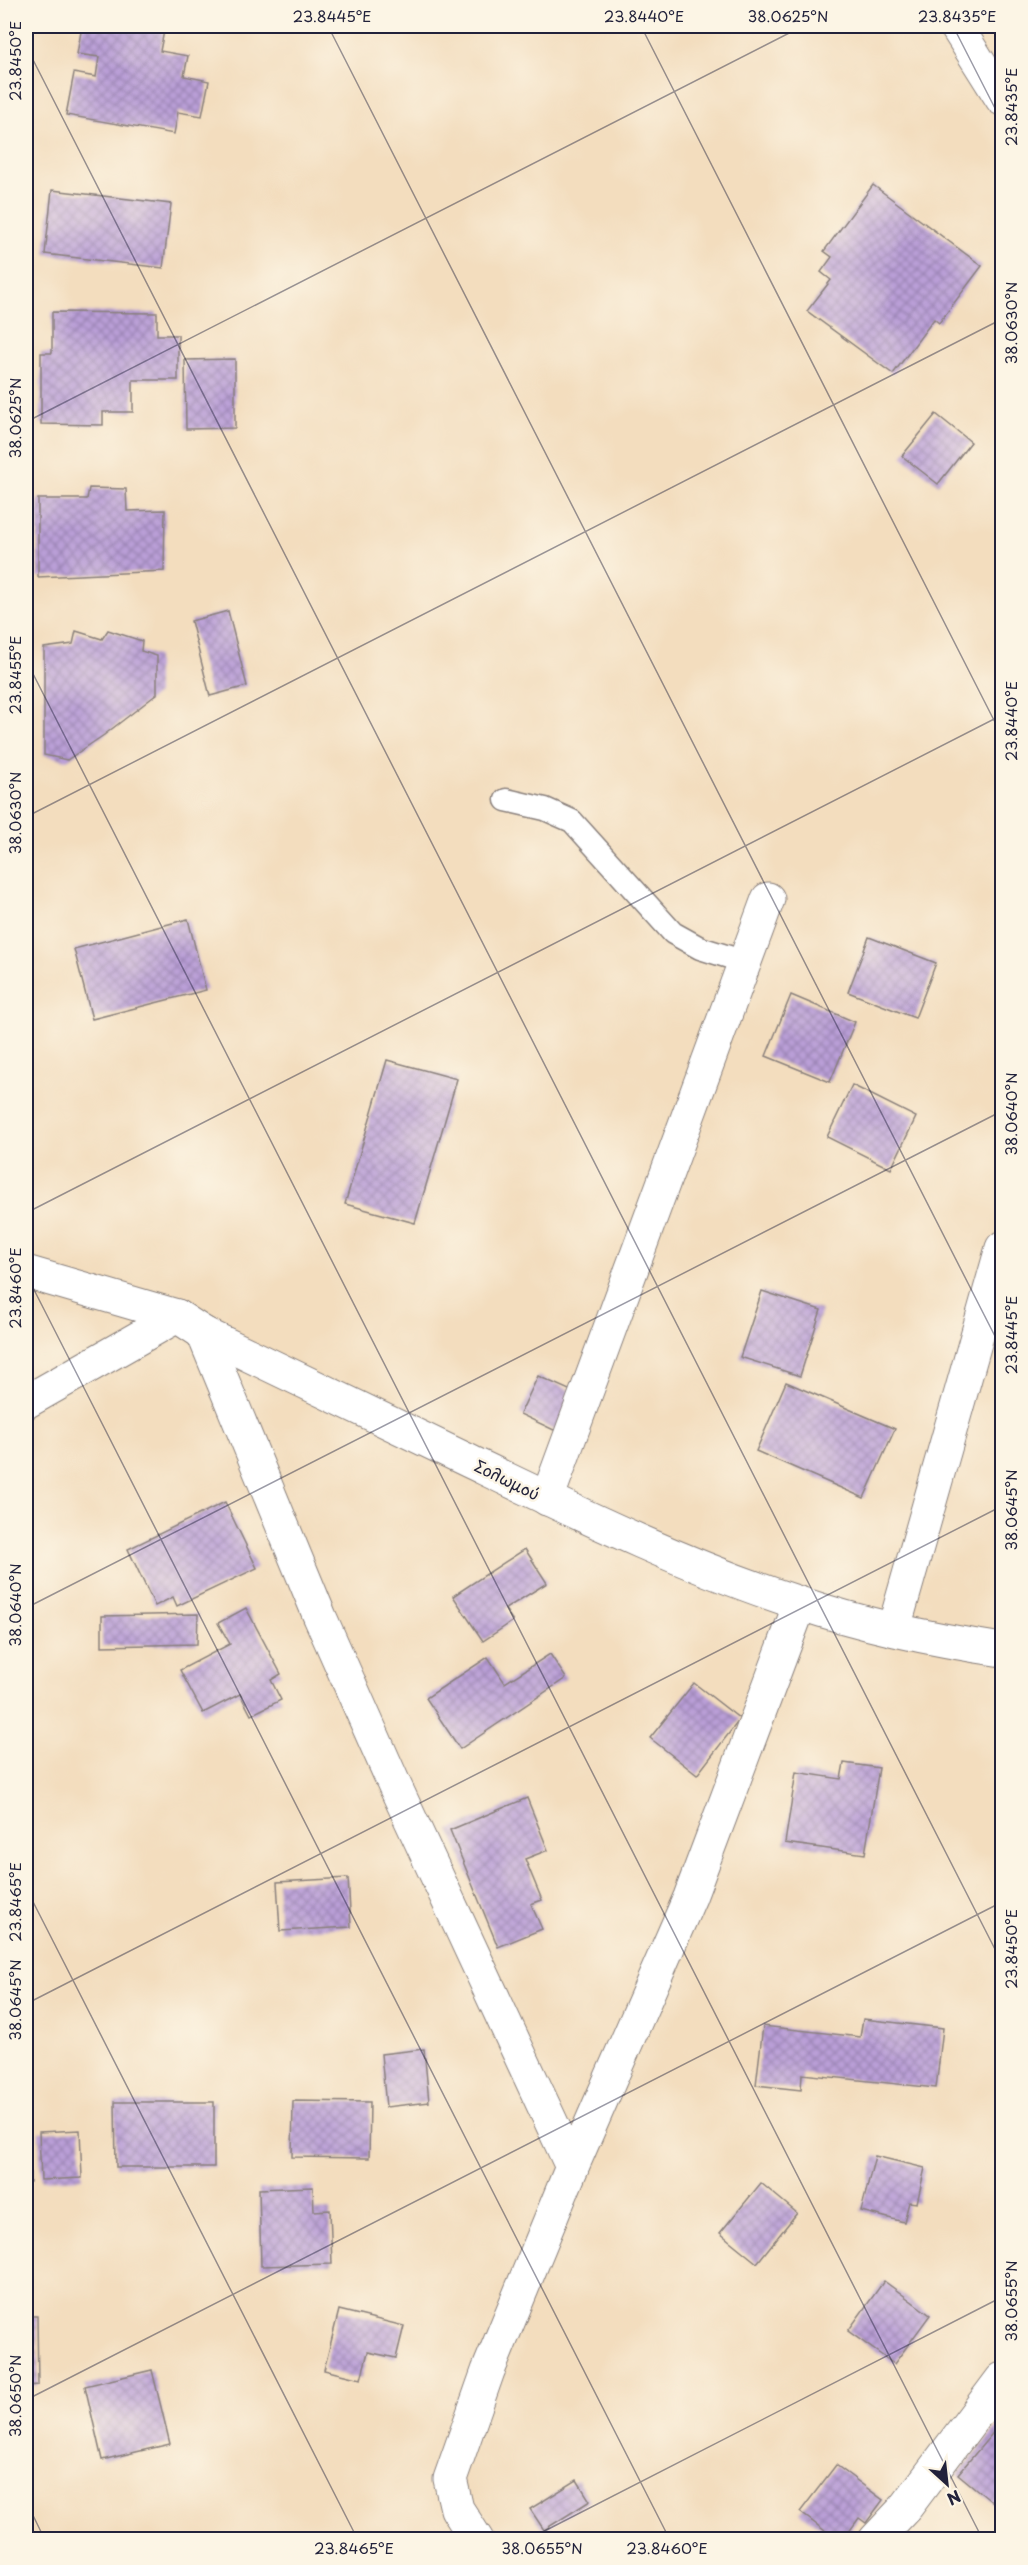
<svg xmlns="http://www.w3.org/2000/svg" width="1028" height="2565" viewBox="0 0 1028 2565" font-family="'Playpen Sans',sans-serif">
  <defs>
    <pattern id="building-cross-hatch" width="8" height="8" patternUnits="userSpaceOnUse" patternTransform="scale(1.5)"><rect width="8" height="8" fill="#ba9fd7"/><path d="M0 0l8 8M0 8l8-8" fill="none" stroke="#9781b0"/></pattern>
  </defs>
  <rect width="100%" height="100%" fill="#fcf5e5"/>
  <filter id="ink" filterUnits="userSpaceOnUse"><feTurbulence type="fractalNoise" baseFrequency=".0167" numOctaves="2"/><feDisplacementMap in="SourceGraphic" scale="12" xChannelSelector="R" yChannelSelector="G"/><feConvolveMatrix kernelMatrix="1 2 1 2 8 2 1 2 1" color-interpolation-filters="sRGB"/></filter>
  <filter id="wash" filterUnits="userSpaceOnUse"><feTurbulence type="fractalNoise" baseFrequency=".008" numOctaves="4" result="noise"/><feDisplacementMap in="SourceGraphic" scale="24" xChannelSelector="R" yChannelSelector="G"/><feGaussianBlur stdDeviation="1.35" result="paint"/><feColorMatrix in="noise" values="0 0 0 0 0 0 0 0 0 0 0 0 0 0 0 0 0 1.4 0 .05"/><feComposite in="paint" operator="in"/></filter>
  <g filter="url(#wash)">
    <rect width="100%" height="100%" fill="#f3ddbe"/>
    <g id="blocks">
      <g fill="url(#building-cross-hatch)">
        <path d="M 82,26 L 165,26 L 160,51 L 188,56 L 184,76 L 209,81 L 202,116 L 178,112 L 174,134 L 66,115 L 74,73 L 96,77 L 99,57 L 77,54 Z"/>
        <path d="M 873,185 L 982,266 L 939,323 L 934,319 L 893,374 L 807,311 L 831,280 L 821,272 L 832,257 L 824,251 Z"/>
        <path d="M 52,190 L 171,204 L 163,268 L 45,254 Z"/>
        <path d="M 52,312 L 157,313 L 157,335 L 178,335 L 178,380 L 133,380 L 133,412 L 103,412 L 103,425 L 41,424 L 41,353 L 52,353 Z"/>
        <path d="M 235,359 L 235,428 L 186,429 L 185,360 Z"/>
        <path d="M 936,414 L 971,442 L 938,484 L 902,456 Z"/>
        <path d="M 89,488 L 126,489 L 127,511 L 165,510 L 164,571 L 38,577 L 38,499 L 87,499 Z"/>
        <path d="M 228,611 L 247,686 L 210,696 L 191,621 Z"/>
        <path d="M 108,630 L 142,641 L 141,651 L 157,656 L 157,694 L 104,735 L 67,760 L 44,755 L 44,648 L 73,644 L 76,631 L 102,639 Z"/>
        <path d="M 188,919 L 206,990 L 92,1019 L 74,949 Z"/>
        <path d="M 869,937 L 936,963 L 915,1018 L 848,992 Z"/>
        <path d="M 791,995 L 855,1022 L 830,1082 L 766,1056 Z"/>
        <path d="M 387,1060 L 457,1079 L 415,1223 L 345,1204 Z"/>
        <path d="M 852,1085 L 916,1117 L 891,1169 L 827,1137 Z"/>
        <path d="M 762,1291 L 821,1310 L 800,1376 L 740,1357 Z"/>
        <path d="M 538,1376 L 576,1393 L 558,1432 L 520,1414 Z"/>
        <path d="M 786,1382 L 895,1429 L 864,1498 L 756,1451 Z"/>
        <path d="M 225,1502 L 257,1568 L 177,1606 L 173,1597 L 155,1606 L 128,1549 Z"/>
        <path d="M 525,1549 L 547,1583 L 505,1609 L 513,1621 L 483,1641 L 453,1596 Z"/>
        <path d="M 246,1608 L 281,1674 L 271,1680 L 281,1700 L 251,1715 L 240,1694 L 203,1713 L 180,1670 L 230,1644 L 218,1623 Z"/>
        <path d="M 198,1614 L 197,1644 L 102,1646 L 102,1616 Z"/>
        <path d="M 550,1654 L 566,1678 L 460,1749 L 426,1698 L 488,1657 L 505,1683 Z"/>
        <path d="M 694,1683 L 740,1719 L 697,1775 L 650,1738 Z"/>
        <path d="M 844,1763 L 879,1768 L 865,1854 L 785,1843 L 796,1772 L 841,1779 Z"/>
        <path d="M 527,1798 L 548,1850 L 525,1859 L 542,1900 L 531,1904 L 542,1929 L 498,1947 L 450,1830 Z"/>
        <path d="M 348,1878 L 351,1927 L 280,1931 L 277,1882 Z"/>
        <path d="M 863,2019 L 943,2028 L 936,2088 L 802,2074 L 801,2090 L 756,2085 L 763,2026 L 860,2037 Z"/>
        <path d="M 424,2049 L 429,2102 L 386,2107 L 381,2054 Z"/>
        <path d="M 293,2101 L 370,2102 L 369,2158 L 292,2157 Z"/>
        <path d="M 115,2102 L 214,2102 L 214,2167 L 116,2167 Z"/>
        <path d="M 80,2130 L 82,2178 L 41,2180 L 39,2132 Z"/>
        <rect x="26" y="2134" width="4" height="48"/>
        <path d="M 875,2156 L 925,2168 L 917,2203 L 909,2202 L 904,2222 L 861,2211 Z"/>
        <path d="M 761,2183 L 797,2213 L 757,2263 L 720,2233 Z"/>
        <path d="M 313,2187 L 314,2211 L 330,2210 L 332,2264 L 261,2266 L 259,2189 Z"/>
        <path d="M 884,2281 L 930,2315 L 894,2364 L 848,2331 Z"/>
        <path d="M 339,2310 L 404,2326 L 396,2358 L 368,2352 L 361,2379 L 324,2370 Z"/>
        <path d="M 26,2316 L 37,2316 L 38,2385 L 26,2386 Z"/>
        <path d="M 152,2370 L 170,2444 L 102,2460 L 85,2386 Z"/>
        <path d="M 1002,2422 L 1002,2504 L 999,2508 L 958,2474 Z"/>
        <path d="M 836,2465 L 883,2500 L 866,2523 L 859,2518 L 843,2540 L 837,2540 L 800,2512 Z"/>
        <path d="M 577,2480 L 590,2501 L 544,2530 L 530,2509 Z"/>
      </g>
    </g>
  </g>
  <g filter="url(#ink)">
    <use href="#blocks" fill-opacity="0" stroke="#8a807c" stroke-width="1.5"/>
    <g fill="none" stroke-linecap="round" stroke-linejoin="round">
      <g stroke="#8a807c" stroke-width="25">
        <path id="lane" d="M 506,800 L 545,809 L 572,821 L 673,933 L 700,948 L 745,962"/>
      </g>
      <g stroke="#8a807c" stroke-width="35">
        <g id="street">
          <path d="M 956,26 L 1002,99"/>
          <path d="M 203,1333 L 320,1617 L 395,1786 L 572,2167"/>
          <path d="M 547,1499 L 768,899"/>
          <path d="M 894,1628 L 1002,1248"/>
          <path d="M 477,2540 L 457,2509 L 450,2479 L 488,2371 L 572,2167 L 690,1897 L 800,1604"/>
          <path d="M 875,2540 L 906,2507 L 1002,2379"/>
        </g>
      </g>
      <g stroke="#8a807c" stroke-width="35">
        <g id="secondary">
          <path d="M 26,1272 L 177,1316 L 203,1333 C 292,1376 381,1418 469,1461 C 577,1513 685,1566 799,1603 C 864,1625 935,1640 1002,1650"/>
          <path d="M 26,1402 L 177,1316"/>
        </g>
      </g>
      <use href="#lane" stroke="#fff" stroke-width="22"/>
      <use href="#street" stroke="#fff" stroke-width="33"/>
      <use href="#secondary" stroke="#fff" stroke-width="33"/>
    </g>
  </g>
  <path fill="none" stroke="#22223b" stroke-width="1.5" stroke-opacity="0.45" d="M 26,26 L 27,26M 328,26 L 1002,1350M 641,26 L 1002,736M 953,26 L 1002,122M 26,46 L 1002,1963M 26,422 L 803,26M 26,660 L 983,2540M 26,817 L 1002,319M 26,1213 L 1002,715M 26,1274 L 670,2540M 26,1608 L 1002,1111M 26,1888 L 358,2540M 26,2004 L 1002,1506M 26,2400 L 1002,1902M 26,2501 L 45,2540M 527,2540 L 1002,2297"/>
  <g text-anchor="middle" stroke-width="5" stroke-linejoin="round" paint-order="stroke">
    <g font-size="16" fill="#22223b" stroke="#fcf5e5">
      <text transform="translate(507 1480) rotate(26)" y="6">Σολωμού</text>
    </g>
  </g>
  <rect width="1028" height="2565" fill="none" stroke="#fcf5e5" stroke-width="66"/>
  <g transform="translate(947 2484) rotate(153)" stroke="#fcf5e5" stroke-width="4.5" paint-order="stroke">
  <path d="M0-4.5L10 22L0 15L-10 22Z" fill="#22223b"/>
  <text y="-9" font-size="16" font-weight="bold" text-anchor="middle" fill="#22223b">N</text>
  </g>
  <rect x="33" y="33" width="962" height="2499" fill="none" stroke="#22223b" stroke-width="2"/>
  <g font-size="15" text-anchor="middle" fill="#22223b">
    <text x="332" y="22">23.8445°E</text>
    <text x="644" y="22">23.8440°E</text>
    <text x="788" y="22">38.0625°N</text>
    <text x="957" y="22">23.8435°E</text>
    <text transform="translate(16 61) rotate(-90)" y="5">23.8450°E</text>
    <text transform="translate(1012 107) rotate(-90)" y="5">23.8435°E</text>
    <text transform="translate(1012 323) rotate(-90)" y="5">38.0630°N</text>
    <text transform="translate(16 418) rotate(-90)" y="5">38.0625°N</text>
    <text transform="translate(16 675) rotate(-90)" y="5">23.8455°E</text>
    <text transform="translate(1012 721) rotate(-90)" y="5">23.8440°E</text>
    <text transform="translate(16 813) rotate(-90)" y="5">38.0630°N</text>
    <text transform="translate(1012 1114) rotate(-90)" y="5">38.0640°N</text>
    <text transform="translate(16 1288) rotate(-90)" y="5">23.8460°E</text>
    <text transform="translate(1012 1335) rotate(-90)" y="5">23.8445°E</text>
    <text transform="translate(1012 1510) rotate(-90)" y="5">38.0645°N</text>
    <text transform="translate(16 1605) rotate(-90)" y="5">38.0640°N</text>
    <text transform="translate(16 1902) rotate(-90)" y="5">23.8465°E</text>
    <text transform="translate(1012 1949) rotate(-90)" y="5">23.8450°E</text>
    <text transform="translate(16 2000) rotate(-90)" y="5">38.0645°N</text>
    <text transform="translate(1012 2301) rotate(-90)" y="5">38.0655°N</text>
    <text transform="translate(16 2396) rotate(-90)" y="5">38.0650°N</text>
    <text x="354" y="2554">23.8465°E</text>
    <text x="542" y="2554">38.0655°N</text>
    <text x="667" y="2554">23.8460°E</text>
  </g>
</svg>
